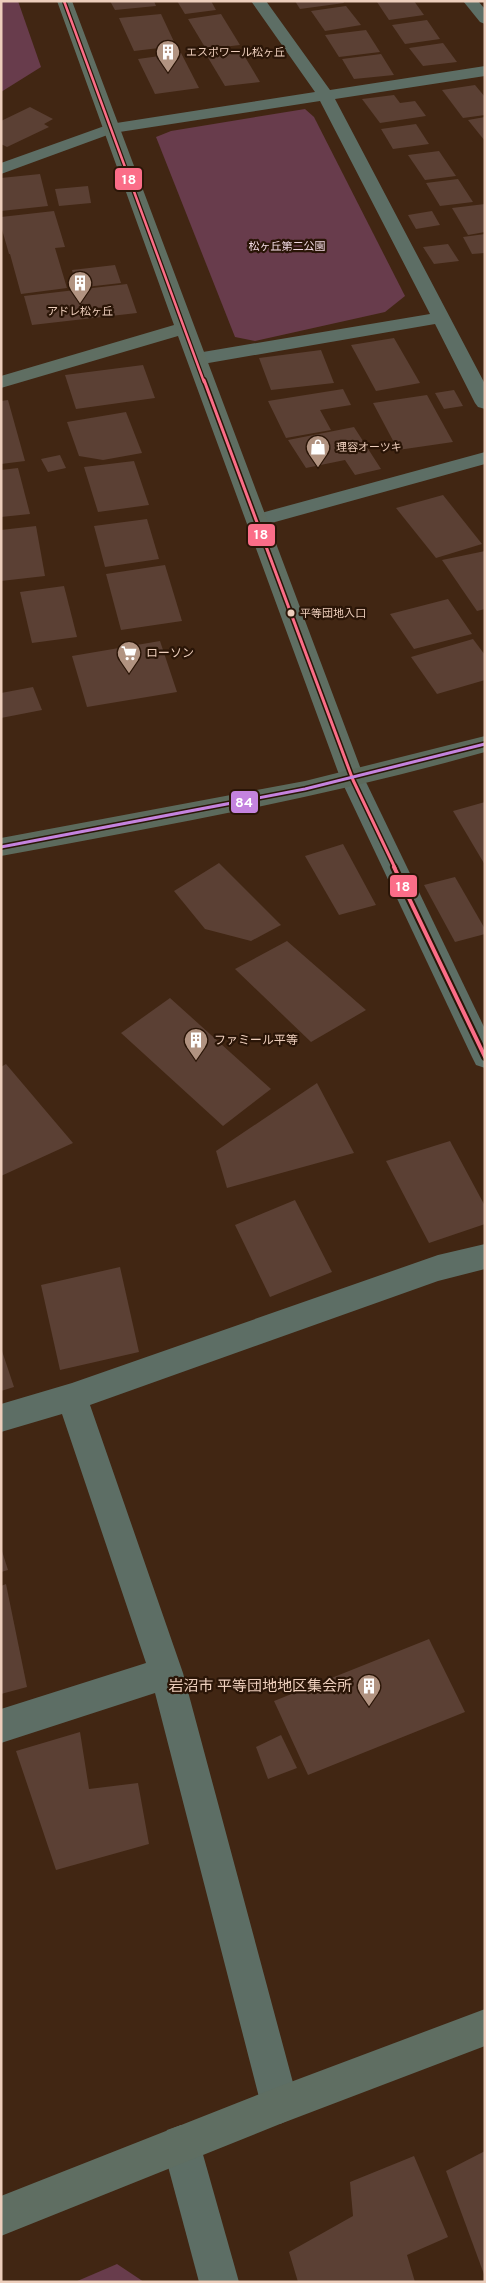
<svg xmlns="http://www.w3.org/2000/svg" width="486" height="2283" viewBox="0 0 486 2283" font-family="Overpass,'Noto Sans JP',sans-serif">
  <rect width="100%" height="100%" fill="#412613"/>
  <g fill="#683c4c">
    <path d="M 1,1 L 18,1 L 41,67 L 1,92 Z"/>
    <path d="M 305,109 L 314,117 L 405,296 L 385,312 L 255,341 L 235,337 L 156,137 L 171,131 Z"/>
    <path d="M 117,2264 L 144,2282 L 75,2282 Z"/>
  </g>
  <g fill="#5b4034">
    <path d="M 110,1 L 154,1 L 156,6 L 115,10 Z"/>
    <path d="M 177,1 L 211,1 L 216,10 L 185,14 Z"/>
    <path d="M 295,1 L 343,1 L 344,3 L 300,9 Z"/>
    <path d="M 383,1 L 414,1 L 424,15 L 389,20 L 377,2 Z"/>
    <path d="M 346,6 L 361,25 L 325,31 L 311,11 Z"/>
    <path d="M 161,14 L 176,46 L 134,51 L 119,18 Z"/>
    <path d="M 221,14 L 240,45 L 206,49 L 188,19 Z"/>
    <path d="M 427,20 L 440,39 L 405,44 L 392,25 Z"/>
    <path d="M 366,30 L 380,52 L 339,57 L 325,35 Z"/>
    <path d="M 443,43 L 457,62 L 423,66 L 409,48 Z"/>
    <path d="M 242,52 L 260,82 L 225,86 L 207,56 Z"/>
    <path d="M 181,53 L 199,88 L 155,94 L 138,59 Z"/>
    <path d="M 381,54 L 394,75 L 354,79 L 342,59 Z"/>
    <path d="M 475,85 L 485,97 L 485,115 L 463,118 L 442,90 Z"/>
    <path d="M 394,95 L 400,103 L 415,101 L 426,116 L 380,123 L 362,99 Z"/>
    <path d="M 30,107 L 53,119 L 44,124 L 49,127 L 7,147 L 1,144 L 1,121 Z"/>
    <path d="M 485,117 L 485,141 L 468,120 Z"/>
    <path d="M 416,124 L 429,144 L 393,149 L 381,129 Z"/>
    <path d="M 439,151 L 456,176 L 425,180 L 408,155 Z"/>
    <path d="M 40,174 L 48,206 L 1,211 L 1,178 Z"/>
    <path d="M 458,179 L 473,202 L 440,206 L 426,183 Z"/>
    <path d="M 88,186 L 91,203 L 59,206 L 55,189 Z"/>
    <path d="M 485,204 L 485,232 L 468,235 L 452,208 Z"/>
    <path d="M 54,211 L 65,247 L 55,248 L 67,288 L 21,294 L 10,254 L 9,254 L 1,226 L 1,217 Z"/>
    <path d="M 432,211 L 440,225 L 416,229 L 408,215 Z"/>
    <path d="M 485,234 L 485,253 L 472,254 L 463,237 Z"/>
    <path d="M 448,244 L 459,261 L 434,264 L 423,247 Z"/>
    <path d="M 115,265 L 121,283 L 77,288 L 72,270 Z"/>
    <path d="M 127,284 L 137,313 L 32,325 L 24,296 Z"/>
    <path d="M 394,338 L 420,383 L 376,391 L 351,345 Z"/>
    <path d="M 321,350 L 334,383 L 271,390 L 259,358 Z"/>
    <path d="M 143,365 L 155,398 L 76,409 L 65,375 Z"/>
    <path d="M 343,389 L 351,405 L 320,410 L 331,430 L 286,438 L 268,401 Z"/>
    <path d="M 454,390 L 463,406 L 444,409 L 435,393 Z"/>
    <path d="M 427,395 L 453,442 L 398,450 L 373,403 Z"/>
    <path d="M 8,400 L 25,461 L 1,464 L 1,401 Z"/>
    <path d="M 126,412 L 142,453 L 103,460 L 79,456 L 67,422 Z"/>
    <path d="M 354,427 L 381,469 L 355,475 L 345,460 L 306,468 L 288,440 Z"/>
    <path d="M 60,455 L 66,468 L 48,472 L 41,459 Z"/>
    <path d="M 134,461 L 149,505 L 98,512 L 84,467 Z"/>
    <path d="M 18,468 L 30,514 L 1,517 L 1,470 Z"/>
    <path d="M 443,495 L 482,544 L 436,558 L 396,508 Z"/>
    <path d="M 147,519 L 159,559 L 105,567 L 94,526 Z"/>
    <path d="M 36,526 L 45,576 L 1,581 L 1,530 Z"/>
    <path d="M 485,551 L 485,609 L 477,611 L 442,560 Z"/>
    <path d="M 165,565 L 182,621 L 121,630 L 106,574 Z"/>
    <path d="M 64,586 L 77,637 L 32,643 L 20,592 Z"/>
    <path d="M 448,599 L 472,634 L 414,649 L 390,614 Z"/>
    <path d="M 473,639 L 485,655 L 485,680 L 437,694 L 411,657 Z"/>
    <path d="M 160,641 L 177,692 L 87,707 L 72,656 Z"/>
    <path d="M 33,687 L 42,710 L 1,718 L 1,693 Z"/>
    <path d="M 485,802 L 485,865 L 453,811 Z"/>
    <path d="M 343,844 L 376,905 L 339,915 L 305,856 Z"/>
    <path d="M 219,863 L 281,925 L 251,941 L 205,929 L 174,891 Z"/>
    <path d="M 455,877 L 485,929 L 485,934 L 455,942 L 424,885 Z"/>
    <path d="M 287,941 L 366,1010 L 311,1042 L 235,969 Z"/>
    <path d="M 170,998 L 271,1089 L 223,1126 L 121,1033 Z"/>
    <path d="M 6,1064 L 73,1143 L 1,1176 L 1,1067 Z"/>
    <path d="M 317,1083 L 354,1153 L 227,1188 L 216,1151 Z"/>
    <path d="M 450,1141 L 485,1206 L 485,1224 L 429,1243 L 386,1161 Z"/>
    <path d="M 295,1200 L 332,1272 L 270,1297 L 235,1225 Z"/>
    <path d="M 120,1267 L 139,1352 L 60,1370 L 41,1285 Z"/>
    <path d="M 1,1348 L 14,1387 L 1,1391 Z"/>
    <path d="M 1,1548 L 8,1570 L 1,1572 Z"/>
    <path d="M 6,1584 L 27,1687 L 1,1694 L 1,1586 Z"/>
    <path d="M 429,1639 L 465,1712 L 308,1775 L 274,1701 Z"/>
    <path d="M 80,1732 L 89,1789 L 138,1783 L 149,1844 L 56,1870 L 16,1751 Z"/>
    <path d="M 281,1735 L 297,1768 L 268,1779 L 256,1747 Z"/>
    <path d="M 485,2151 L 485,2277 L 446,2171 Z"/>
    <path d="M 414,2156 L 448,2237 L 407,2255 L 415,2282 L 298,2282 L 289,2252 L 353,2216 L 350,2182 Z"/>
  </g>
  <g fill="none" stroke-linecap="round" stroke-linejoin="round">
    <g fill="#5d6e65" fill-rule="evenodd">
      <path d="M 251,1 L 266,1 L 330,90 L 485,66 L 485,76 L 335,99 L 485,384 L 485,409 L 478,407 L 475,403 L 435,324 L 197,365 L 190,363 L 188,359 L 190,355 L 197,353 L 430,314 L 320,101 L 113,133 L 1,174 L 1,163 L 110,124 L 315,92 Z"/>
      <path d="M 463,1 L 478,1 L 485,9 L 485,24 L 480,22 Z"/>
      <path d="M 485,452 L 485,464 L 257,527 L 250,526 L 247,521 L 250,516 Z"/>
      <path d="M 353,772 L 361,774 L 365,780 L 485,1029 L 485,1068 L 476,1065 L 472,1057 L 341,780 L 345,774 Z"/>
      <path d="M 485,1244 L 485,1269 L 438,1281 L 90,1405 L 183,1673 L 299,2105 L 293,2118 L 280,2124 L 267,2118 L 261,2105 L 155,1693 L 1,1743 L 1,1709 L 146,1663 L 62,1414 L 1,1432 L 1,1404 L 72,1383 L 438,1255 Z"/>
      <path d="M 181,2125 L 195,2130 L 200,2144 L 239,2282 L 199,2282 L 162,2144 L 167,2130 Z"/>
    </g>
    <g fill="#5f6e62" fill-rule="evenodd">
      <path d="M 57,1 L 72,1 L 365,780 L 361,786 L 353,788 L 345,786 L 341,780 L 178,336 L 1,388 L 1,376 L 174,325 Z"/>
      <path d="M 485,2009 L 485,2046 L 280,2124 L 1,2236 L 1,2196 L 280,2086 Z"/>
    </g>
    <path fill="#5c6a5c" fill-rule="evenodd" d="M 485,736 L 485,752 C 326,797 164,826 1,856 L 1,838 L 305,781 Z"/>
    <g stroke="#2a1507" stroke-width="5">
      <path id="bus-1-far2" d="M 64,1 L 204,382"/>
    </g>
    <g stroke="#2a1507" stroke-width="6">
      <path id="bus-1-far1" d="M 204,380 L 353,780 L 395,868"/>
    </g>
    <g stroke="#2a1507" stroke-width="8">
      <path id="bus-1" d="M 394,867 L 485,1057"/>
    </g>
    <g stroke="#2a1507" stroke-width="6">
      <path id="bus-2" d="M 1,847 L 305,789 L 485,744"/>
    </g>
    <use href="#bus-1-far2" stroke="#fb6d88" stroke-width="2.5"/>
    <use href="#bus-1-far1" stroke="#fb6d88" stroke-width="3"/>
    <use href="#bus-1" stroke="#fb6d88" stroke-width="4"/>
    <use href="#bus-2" stroke="#c483df" stroke-width="3"/>
  </g>
  <defs>
    <g id="building-pin" transform="scale(1.25)"><path d="M0 17L-7.5 6A9.5 9.5 0 1 1 7.5 6Z" fill="#b19381" stroke="#2a1507"/><path d="M-4-6H4V6H1V3H-1V6H-4ZM-2.5-4.3h1.7v1.8h-1.7ZM.8-4.3h1.7v1.8H.8ZM-2.5-1h1.7V.8h-1.7ZM.8-1h1.7V.8H.8Z" fill="#fff"/></g>
    <g id="shop-pin" transform="scale(1.25)"><path d="M0 17L-7.5 6A9.5 9.5 0 1 1 7.5 6Z" fill="#b19381" stroke="#2a1507"/><path d="M-5-2.5h2.3a2.7 3.5 0 0 1 5.4 0H5L5.5 6h-11ZM-1.5-2.5h3a1.5 2.3 0 0 0-3 0Z" fill="#fff"/></g>
    <g id="supermarket-pin" transform="scale(1.25)"><path d="M0 17L-7.5 6A9.5 9.5 0 1 1 7.5 6Z" fill="#b19381" stroke="#2a1507"/><path d="M-6-5.5h2.5l.6 2H6L4.5 2H-2.5L-4.4-4H-6ZM-1.5 3.2a1.3 1.3 0 1 0 .1 0ZM3 3.2a1.3 1.3 0 1 0 .1 0Z" fill="#fff"/></g>
  </defs>
  <g fill-rule="evenodd">
    <use href="#building-pin" x="168" y="52"/>
    <use href="#building-pin" x="80" y="283"/>
    <use href="#shop-pin" x="318" y="447"/>
    <use href="#supermarket-pin" x="129" y="653"/>
    <use href="#building-pin" x="196" y="1040"/>
    <use href="#building-pin" x="369" y="1686"/>
  </g>
  <circle fill="#edcebc" stroke="#2a1507" stroke-width="2" cx="291" cy="613" r="4.5"/>
  <g text-anchor="middle" stroke-width="4.5" stroke-linejoin="round" paint-order="stroke">
    <g font-size="11" fill="#edcebc" stroke="#2a1507" text-anchor="start">
      <text x="186" y="56">エスポワール松ヶ丘</text>
      <text x="80" y="315" text-anchor="middle">アドレ松ヶ丘</text>
      <text x="336" y="451">理容オーツキ</text>
    </g>
    <g font-size="11" fill="#f0d9e2" stroke="#2a1507">
      <text x="287" y="250">松ヶ丘第二公園</text>
    </g>
    <g font-size="11" fill="#edcebc" stroke="#2a1507" text-anchor="start">
      <text x="300" y="617">平等団地入口</text>
    </g>
    <g font-size="12" fill="#edcebc" stroke="#2a1507" text-anchor="start">
      <text x="146" y="657">ローソン</text>
      <text x="214" y="1044">ファミール平等</text>
    </g>
    <g font-size="15" fill="#edcebc" stroke="#2a1507" text-anchor="end">
      <text x="352" y="1691">岩沼市 平等団地地区集会所</text>
    </g>
  </g>
  <g stroke="#2a1507" stroke-width="2">
    <rect x="114" y="167" width="29" height="24" rx="5" fill="#fb6d88"/>
    <rect x="247" y="523" width="29" height="24" rx="5" fill="#fb6d88"/>
    <rect x="230" y="790" width="29" height="24" rx="5" fill="#c483df"/>
    <rect x="389" y="874" width="29" height="24" rx="5" fill="#fb6d88"/>
  </g>
  <g font-size="14" text-anchor="middle" font-weight="bold" fill="#fff">
    <text x="129" y="184">18</text>
    <text x="261" y="539">18</text>
    <text x="244" y="807">84</text>
    <text x="403" y="891">18</text>
  </g>
  <rect width="486" height="2283" fill="none" stroke="#edcebc" stroke-width="5"/>
</svg>
